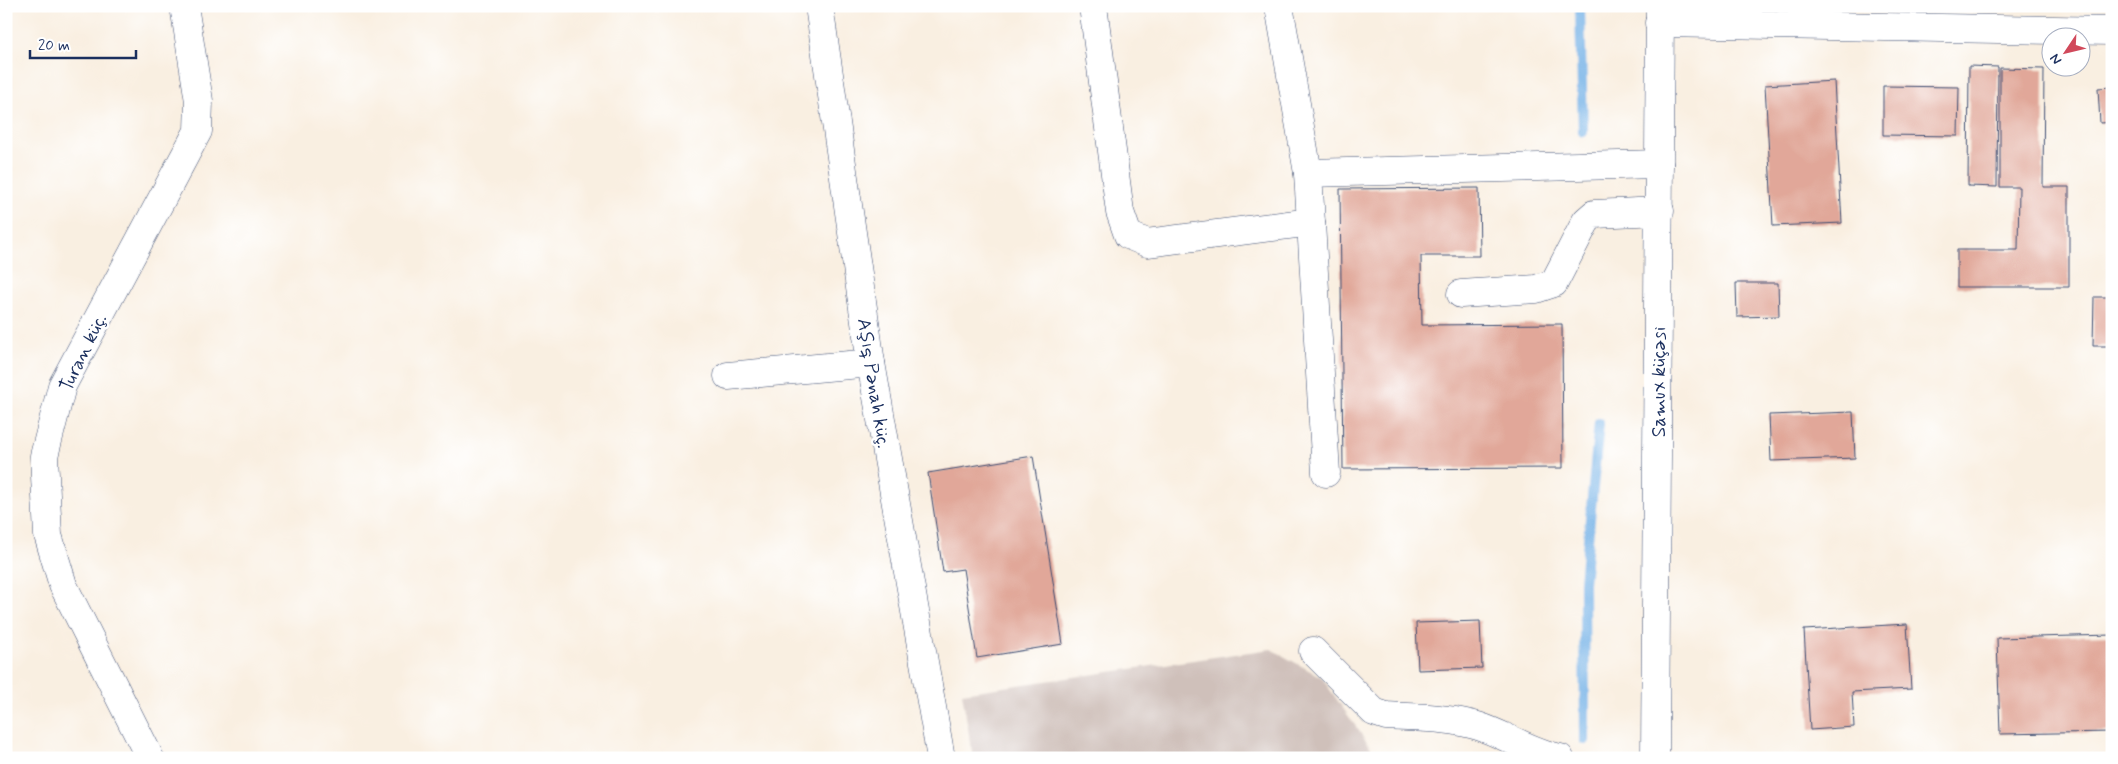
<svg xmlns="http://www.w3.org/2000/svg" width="2118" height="764" viewBox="0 0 2118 764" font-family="Mynerve,sans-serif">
  <rect width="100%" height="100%" fill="#fff"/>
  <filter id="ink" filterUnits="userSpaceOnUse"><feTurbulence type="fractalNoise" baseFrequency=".02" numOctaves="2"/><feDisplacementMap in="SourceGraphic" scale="10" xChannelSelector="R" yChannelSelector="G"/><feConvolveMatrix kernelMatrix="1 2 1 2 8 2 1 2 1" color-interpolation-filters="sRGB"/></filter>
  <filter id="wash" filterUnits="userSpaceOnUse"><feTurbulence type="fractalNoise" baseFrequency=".0096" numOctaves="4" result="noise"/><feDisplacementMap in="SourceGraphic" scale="20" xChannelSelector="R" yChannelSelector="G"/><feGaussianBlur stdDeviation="1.12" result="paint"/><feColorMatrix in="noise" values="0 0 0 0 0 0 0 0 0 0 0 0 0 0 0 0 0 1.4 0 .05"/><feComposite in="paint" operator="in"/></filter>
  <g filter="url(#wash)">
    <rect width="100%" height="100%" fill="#f9efe1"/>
    <path fill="#cfc0ba" d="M 1271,649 L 1321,677 L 1378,758 L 973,758 L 962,693 Z"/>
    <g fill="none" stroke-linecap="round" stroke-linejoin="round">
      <g stroke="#73b1e6" stroke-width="10">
        <path d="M 1580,6 L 1583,132"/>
        <path d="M 1585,740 L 1584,583 L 1599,423"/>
      </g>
    </g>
    <g id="blocks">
      <g fill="#e1a799">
        <path d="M 1969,66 L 1998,67 L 1997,187 L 1968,186 Z"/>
        <path d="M 2000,68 L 2044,69 L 2043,187 L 2069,187 L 2069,287 L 1957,287 L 1957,250 L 2018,250 L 2019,187 L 2000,187 Z"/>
        <path d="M 1834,81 L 1842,223 L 1773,226 L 1765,85 Z"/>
        <path d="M 1883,86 L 1959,87 L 1958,136 L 1883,135 Z"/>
        <path d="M 2112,87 L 2112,122 L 2100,123 L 2098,88 Z"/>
        <path d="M 1479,188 L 1480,256 L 1421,256 L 1422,325 L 1562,324 L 1563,468 L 1343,469 L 1340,189 Z"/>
        <path d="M 1736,283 L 1778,283 L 1779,316 L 1737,317 Z"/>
        <path d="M 2094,297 L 2112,297 L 2112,346 L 2093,346 Z"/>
        <path d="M 1853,412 L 1855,458 L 1771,461 L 1769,415 Z"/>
        <path d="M 1033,456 L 1063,644 L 977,658 L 963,569 L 943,572 L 928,473 Z"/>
        <path d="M 1480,621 L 1482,668 L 1418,670 L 1416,623 Z"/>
        <path d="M 1907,624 L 1911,689 L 1852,692 L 1854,727 L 1810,730 L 1804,630 Z"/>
        <path d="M 2112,635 L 2112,732 L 2000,734 L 1997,638 Z"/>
      </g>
    </g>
  </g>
  <g filter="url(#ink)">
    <use href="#blocks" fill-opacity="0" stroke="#3c4c72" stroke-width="1"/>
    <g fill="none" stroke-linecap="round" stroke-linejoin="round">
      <g stroke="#3c4c72" stroke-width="29">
        <g id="minor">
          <path d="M 819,6 L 871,363 L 941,758"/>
          <path d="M 1093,6 L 1120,212 L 1128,235 L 1147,243 L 1311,222"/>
          <path d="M 1279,6 L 1308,173 L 1326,473"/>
          <path d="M 1659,23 L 2112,31"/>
          <path d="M 1308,173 L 1659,164"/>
          <path d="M 1461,294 L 1536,289 L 1554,283 L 1586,221 L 1594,214 L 1660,211"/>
          <path d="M 728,376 L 871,363"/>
          <path d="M 1313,651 L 1374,712 L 1386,716 C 1416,718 1449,717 1478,726 C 1506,735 1530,752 1560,758"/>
          <path d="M 150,758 L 63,585 L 48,535 L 44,456 L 62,386 L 198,131 L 199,101 L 184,6"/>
        </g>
      </g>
      <g stroke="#3c4c72" stroke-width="29">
        <path id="major" d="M 1655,758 L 1660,6"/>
      </g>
      <use href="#minor" stroke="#fff" stroke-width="28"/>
      <use href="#major" stroke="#fff" stroke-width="28"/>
    </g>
  </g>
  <g text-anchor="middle" stroke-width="5" stroke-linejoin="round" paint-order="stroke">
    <g font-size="19" fill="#1b2f5e" stroke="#fff">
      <text transform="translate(82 352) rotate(-64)" y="7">Turan küç.</text>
      <text transform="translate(1658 382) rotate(-90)" y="7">Samux küçəsi</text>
      <text transform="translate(875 383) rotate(81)" y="7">Aşıq Pənah küç.</text>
    </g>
  </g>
  <rect width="2118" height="764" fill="none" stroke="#fff" stroke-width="25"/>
  <g transform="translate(2066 52) rotate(235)"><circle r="24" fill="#ffffff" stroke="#a4acbf"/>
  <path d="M0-4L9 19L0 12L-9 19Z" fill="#d1495b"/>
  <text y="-8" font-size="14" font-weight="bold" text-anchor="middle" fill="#1b2f5e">N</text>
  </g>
  <path d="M30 50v8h106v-8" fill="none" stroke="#1b2f5e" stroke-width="2.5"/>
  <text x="38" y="50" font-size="15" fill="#1b2f5e" stroke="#ffffff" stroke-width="4" paint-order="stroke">20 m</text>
</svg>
